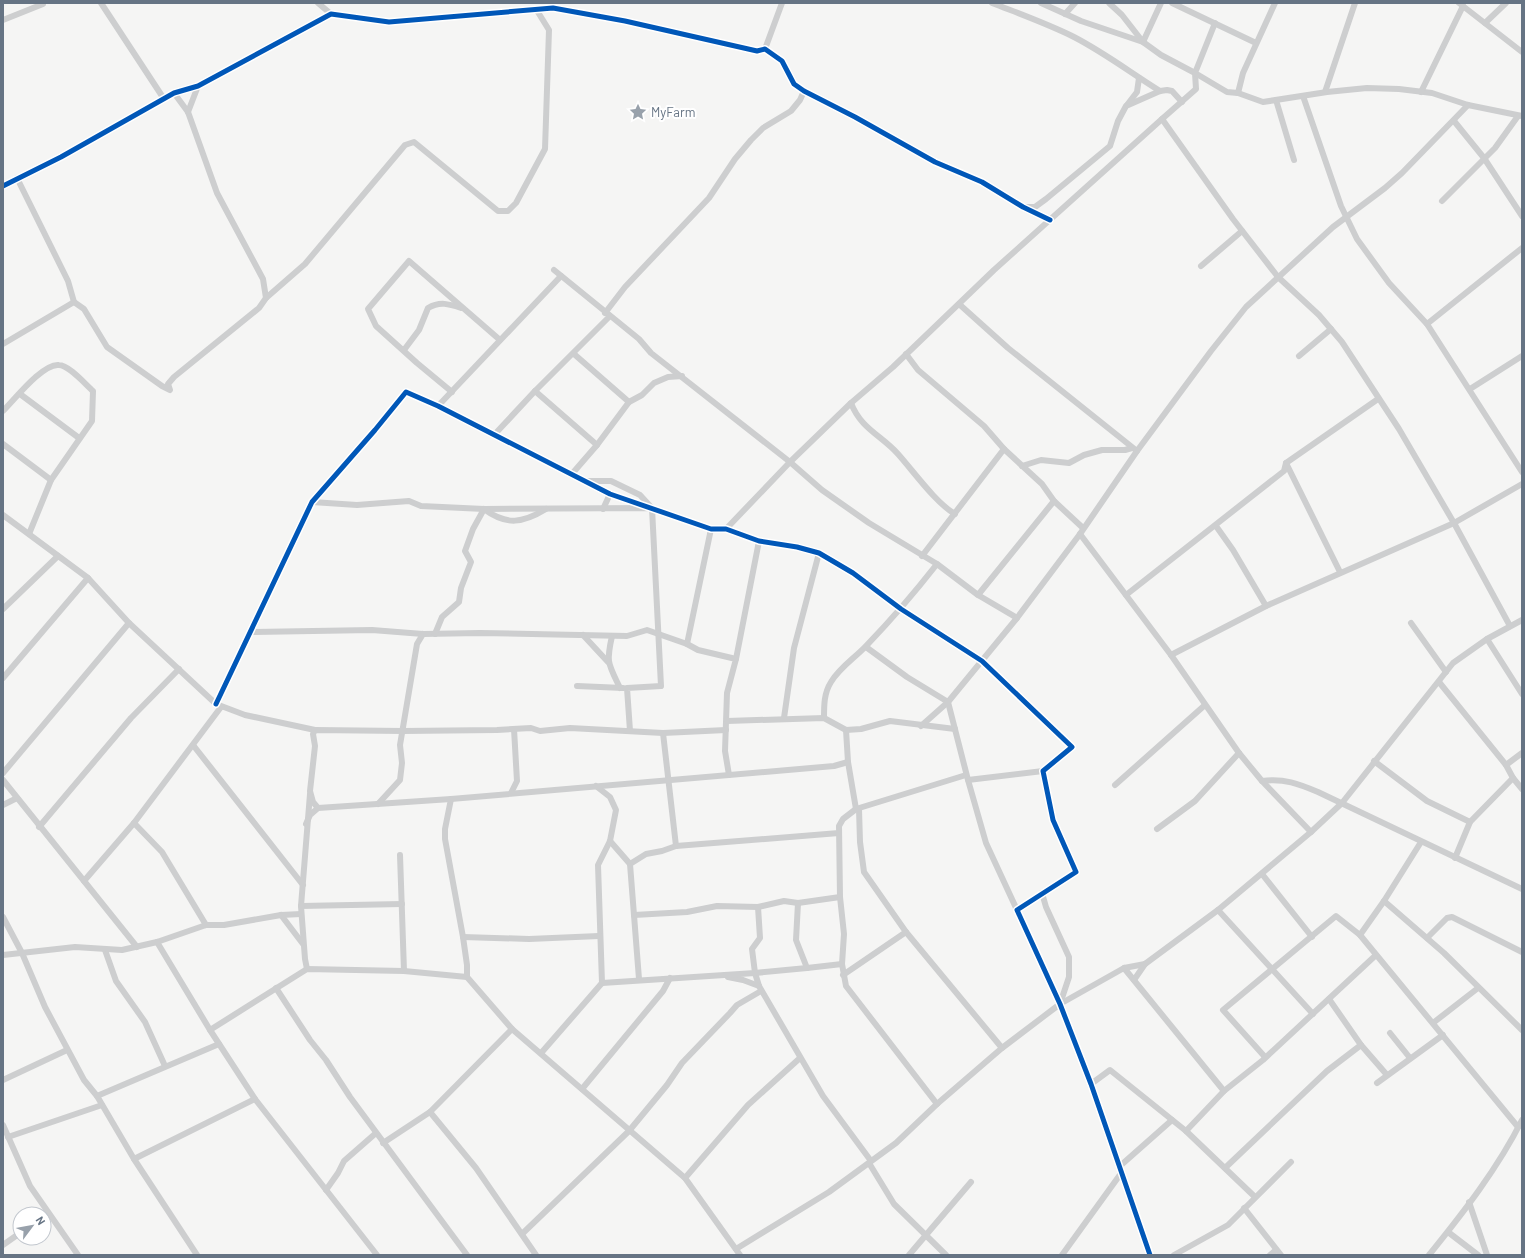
<svg xmlns="http://www.w3.org/2000/svg" width="1525" height="1258" viewBox="0 0 1525 1258" font-family="Barlow,sans-serif">
  <rect width="100%" height="100%" fill="#f5f5f4"/>
  <g fill="none" stroke-linecap="round" stroke-linejoin="round">
    <g stroke="#cdcecf" stroke-width="6">
      <path d="M 101,3 L 164,99"/>
      <path d="M 318,3 L 331,14"/>
      <path d="M 992,3 C 1020,14 1048,24 1074,37 C 1105,53 1131,73 1160,91"/>
      <path d="M 1041,3 L 1081,21 L 1143,42 L 1161,55 L 1195,73 L 1196,89 L 1162,119 L 1233,219 L 1278,277 L 1319,315 L 1342,342 L 1399,429 L 1454,523 L 1510,626"/>
      <path d="M 1109,3 L 1122,15 L 1143,42 L 1161,3"/>
      <path d="M 1172,3 L 1256,43"/>
      <path d="M 1459,3 L 1522,52"/>
      <path d="M 1065,14 L 1075,3"/>
      <path d="M 3,20 L 43,4"/>
      <path d="M 1215,23 L 1195,73 L 1227,92 L 1238,93 L 1263,102 L 1327,92 L 1367,88 L 1399,89 L 1432,93 L 1468,105 L 1522,116"/>
      <path d="M 1485,23 L 1506,3"/>
      <path d="M 765,49 L 782,3"/>
      <path d="M 1325,92 L 1355,3"/>
      <path d="M 1421,92 L 1463,6"/>
      <path d="M 1238,93 L 1243,73 L 1275,3"/>
      <path d="M 1303,96 L 1341,206 L 1357,239 L 1389,283 L 1427,324 L 1522,472"/>
      <path d="M 1276,100 L 1294,160"/>
      <path d="M 1127,105 L 1137,92 L 1139,78"/>
      <path d="M 188,112 L 198,86"/>
      <path d="M 1454,121 L 1484,158 L 1522,216"/>
      <path d="M 17,178 L 68,281 L 74,302"/>
      <path d="M 3,186 L 61,157 L 174,93 L 198,86 L 331,14 L 389,22 L 553,8 L 625,21 L 757,51 L 765,49 L 782,61 L 794,84 L 804,91 L 855,117 L 935,162 L 982,182 L 1023,207 L 1050,220"/>
      <path d="M 1442,201 L 1495,148 L 1518,116"/>
      <path d="M 1025,207 L 1035,207 L 1046,199 L 1110,146 L 1118,121 L 1126,106 L 1160,91 L 1167,90 L 1172,91 L 1182,102"/>
      <path d="M 1201,266 L 1242,231"/>
      <path d="M 554,270 L 639,339 L 651,353 L 790,462 L 822,490 L 869,523 L 937,564 L 978,595 L 1017,618"/>
      <path d="M 266,298 L 305,264 L 405,145 L 414,142 L 498,211 L 508,211 L 516,203 L 545,149 L 549,30 L 536,9"/>
      <path d="M 959,304 L 1008,348 L 1137,451"/>
      <path d="M 605,313 L 625,287 L 709,198 L 735,159 L 751,140 L 763,128 L 791,111 L 800,100 L 804,91"/>
      <path d="M 1427,324 L 1522,248"/>
      <path d="M 3,344 L 74,302 L 84,309 L 107,347 L 162,386 L 170,390 L 168,384 L 174,377 L 259,308 L 266,298 L 263,279 L 217,193 L 188,112 L 174,93"/>
      <path d="M 404,350 L 419,330 L 428,308 C 440,301 449,304 461,308"/>
      <path d="M 574,354 L 629,402"/>
      <path d="M 906,354 L 918,370 L 984,426 L 1004,449 L 1042,484 L 1054,501 L 1083,528"/>
      <path d="M 1299,356 L 1331,329"/>
      <path d="M 1470,389 L 1522,356"/>
      <path d="M 535,391 L 597,445"/>
      <path d="M 452,392 L 417,363 L 376,326 L 368,309 L 409,261 L 500,340"/>
      <path d="M 20,394 L 79,438"/>
      <path d="M 851,403 C 861,429 881,435 898,454 C 914,472 936,503 955,514"/>
      <path d="M 438,406 L 561,276"/>
      <path d="M 3,411 C 15,399 43,363 59,365 C 69,365 86,385 93,391 L 92,421 L 51,480 L 29,534"/>
      <path d="M 494,435 L 535,391 L 610,316"/>
      <path d="M 3,444 L 51,480"/>
      <path d="M 1286,463 L 1340,572"/>
      <path d="M 1022,466 L 1041,460 L 1069,463 L 1084,455 L 1102,450 L 1125,450 L 1132,448"/>
      <path d="M 571,475 L 597,445 L 629,402 L 642,395 L 654,383 L 668,377 L 682,376"/>
      <path d="M 585,481 L 611,481 L 640,495 L 651,507"/>
      <path d="M 312,502 L 357,505 L 409,501 L 421,506 L 484,509 L 652,508 L 661,686 L 627,688 L 630,731"/>
      <path d="M 603,509 L 610,494"/>
      <path d="M 3,515 L 88,578 L 129,623 L 216,704 L 245,715 L 315,730"/>
      <path d="M 1216,526 L 1233,550 L 1266,606"/>
      <path d="M 726,529 L 790,462 L 851,403 L 893,367 L 994,270 L 1162,119"/>
      <path d="M 1080,534 L 1171,655 L 1239,753 L 1262,781 L 1311,832"/>
      <path d="M 922,556 L 1004,449"/>
      <path d="M 978,595 L 1054,501"/>
      <path d="M 1126,595 L 1284,471 L 1286,463 L 1378,399"/>
      <path d="M 3,609 L 58,556"/>
      <path d="M 1411,623 L 1446,672"/>
      <path d="M 252,632 L 372,630 L 423,634 L 480,633 L 627,636 L 647,630 L 687,644 L 698,650 L 736,659 L 727,693 L 725,751 L 729,775"/>
      <path d="M 435,634 L 442,617 L 459,602 L 461,588 L 471,562 L 465,551 L 473,529 L 484,509 C 507,526 523,523 546,509"/>
      <path d="M 583,635 L 608,662"/>
      <path d="M 612,636 C 606,663 608,663 620,688"/>
      <path d="M 1487,639 L 1522,694"/>
      <path d="M 687,644 L 711,529"/>
      <path d="M 866,647 L 907,677 L 948,702 L 968,780 L 986,843 L 1017,910"/>
      <path d="M 1171,655 L 1266,606 L 1454,523 L 1522,484"/>
      <path d="M 736,659 L 759,541"/>
      <path d="M 3,678 L 88,578"/>
      <path d="M 1439,682 L 1506,765 L 1513,778 L 1522,789"/>
      <path d="M 577,686 L 623,688"/>
      <path d="M 216,704 L 312,502 L 375,430 L 406,392 L 438,406 L 610,494 L 711,529 L 726,529 L 759,541 L 797,547 L 819,553 L 853,573 L 901,609 L 982,661 L 1072,747 L 1043,771 L 1053,820 L 1076,872 L 1017,910 L 1060,1004 L 1091,1084 L 1150,1255"/>
      <path d="M 784,718 L 794,648 L 819,553"/>
      <path d="M 824,718 C 824,705 824,693 831,682 C 840,667 855,658 867,645 C 892,619 915,592 937,564"/>
      <path d="M 727,721 L 824,718 L 846,730 L 861,729 L 890,721 L 955,729"/>
      <path d="M 921,726 L 948,702 L 1017,618 L 1080,534 L 1137,451 L 1211,351 L 1246,307 L 1333,227 L 1385,188 L 1402,173 L 1468,105"/>
      <path d="M 846,730 L 848,762 L 856,809"/>
      <path d="M 663,733 L 676,846"/>
      <path d="M 193,745 L 303,885"/>
      <path d="M 1374,761 L 1427,801 L 1470,822"/>
      <path d="M 1506,765 L 1522,753"/>
      <path d="M 3,773 L 129,623"/>
      <path d="M 3,780 L 137,947"/>
      <path d="M 968,780 L 1043,771"/>
      <path d="M 1262,781 C 1284,778 1299,784 1318,792 L 1522,889"/>
      <path d="M 1115,785 L 1205,705"/>
      <path d="M 596,786 L 610,797 L 616,810 L 610,841 L 598,865 L 602,983"/>
      <path d="M 511,793 L 517,781 L 514,729"/>
      <path d="M 451,799 L 445,829 L 445,839 L 463,937 L 467,965 L 467,977"/>
      <path d="M 378,804 L 400,780 L 402,763 L 400,745 L 417,644 L 423,634"/>
      <path d="M 3,805 L 17,798"/>
      <path d="M 318,808 L 313,802 L 310,791 L 315,746 L 313,734 L 315,730 L 403,731 L 497,730 L 531,728 L 540,731 L 570,728 L 663,733 L 726,730"/>
      <path d="M 859,809 L 860,842 L 864,872 L 906,932 L 1002,1048"/>
      <path d="M 134,823 L 162,852 L 206,925"/>
      <path d="M 306,824 L 310,815 L 318,808 L 451,799 L 834,766 L 848,762"/>
      <path d="M 39,827 L 131,718 L 179,669"/>
      <path d="M 1157,829 L 1195,801 L 1239,753"/>
      <path d="M 610,841 L 630,864"/>
      <path d="M 400,855 L 404,971"/>
      <path d="M 1455,858 L 1470,822 L 1513,778"/>
      <path d="M 1262,874 L 1312,937"/>
      <path d="M 84,881 L 134,823 L 221,707"/>
      <path d="M 1042,893 L 1046,907 L 1069,957 L 1069,977 L 1060,1004"/>
      <path d="M 1384,901 L 1444,953 L 1522,1030"/>
      <path d="M 798,903 L 796,940 L 807,968 L 842,964"/>
      <path d="M 301,906 L 402,904"/>
      <path d="M 758,907 L 760,938 L 752,949 L 755,973 L 759,986 L 823,1096 L 871,1161"/>
      <path d="M 1218,910 L 1313,1014"/>
      <path d="M 281,915 L 303,944"/>
      <path d="M 634,915 L 687,912 L 717,906 L 758,907 L 784,901 L 798,903 L 840,897"/>
      <path d="M 3,917 L 22,953 L 45,1007 L 84,1080 L 97,1096 L 134,1159 L 197,1255"/>
      <path d="M 1360,935 L 1384,901 L 1421,842"/>
      <path d="M 463,937 L 529,939 L 599,936"/>
      <path d="M 1427,938 L 1447,918 L 1452,917 L 1522,952"/>
      <path d="M 157,942 L 210,1030 L 255,1099 L 377,1255"/>
      <path d="M 105,950 L 116,981 L 145,1022 L 165,1066"/>
      <path d="M 3,955 L 75,947 L 122,950 L 157,942 L 206,925 L 224,925 L 281,915 L 301,914"/>
      <path d="M 1124,968 L 1224,1091"/>
      <path d="M 307,969 L 305,959 L 301,906 L 310,794"/>
      <path d="M 843,975 L 906,932"/>
      <path d="M 728,977 L 743,980 L 759,986"/>
      <path d="M 639,979 L 630,864 L 646,854 L 662,851 L 676,846 L 839,833"/>
      <path d="M 1134,980 L 1145,964"/>
      <path d="M 276,988 L 310,1040 L 326,1060 L 350,1097 L 467,1255"/>
      <path d="M 1433,1023 L 1478,988"/>
      <path d="M 210,1030 L 307,969 L 404,971 L 467,977 L 512,1029 L 685,1178 L 740,1255"/>
      <path d="M 1390,1033 L 1410,1058"/>
      <path d="M 1361,1045 L 1387,1075"/>
      <path d="M 542,1052 L 602,983 L 755,973 L 807,968"/>
      <path d="M 1265,1057 L 1223,1010 L 1336,916 L 1360,935 L 1518,1127"/>
      <path d="M 3,1080 L 67,1050"/>
      <path d="M 1377,1083 L 1443,1035"/>
      <path d="M 1091,1084 L 1110,1070 L 1186,1131 L 1255,1197"/>
      <path d="M 582,1089 L 663,991 L 670,978"/>
      <path d="M 97,1096 L 219,1044"/>
      <path d="M 937,1104 L 846,986 L 842,964 L 844,934 L 840,897 L 839,826 L 843,819 L 856,809 L 966,775"/>
      <path d="M 430,1112 L 476,1168 L 536,1255"/>
      <path d="M 3,1125 L 30,1186 L 78,1255"/>
      <path d="M 1186,1131 L 1224,1091 L 1263,1060 L 1376,955"/>
      <path d="M 8,1137 L 102,1105"/>
      <path d="M 383,1143 L 430,1112 L 512,1029"/>
      <path d="M 134,1159 L 255,1099"/>
      <path d="M 869,1163 L 894,1204 L 946,1255"/>
      <path d="M 1120,1166 L 1172,1120"/>
      <path d="M 1225,1168 L 1327,1071 L 1361,1045 L 1329,999"/>
      <path d="M 685,1178 L 748,1105 L 800,1058"/>
      <path d="M 326,1190 L 338,1173 L 344,1161 L 376,1133"/>
      <path d="M 1469,1202 L 1487,1255"/>
      <path d="M 1244,1208 L 1281,1255"/>
      <path d="M 1448,1232 L 1478,1255"/>
      <path d="M 522,1234 L 629,1131 L 667,1085 L 682,1063 L 730,1013 L 737,1005 L 761,991"/>
      <path d="M 3,1245 L 20,1233"/>
      <path d="M 736,1249 L 829,1192 L 896,1143 L 937,1104 L 1002,1048 L 1060,1004 L 1124,968 L 1145,964 L 1218,910 L 1311,832 L 1342,803 L 1453,663 L 1487,639 L 1522,620"/>
      <path d="M 909,1255 L 971,1182"/>
      <path d="M 1062,1255 L 1122,1172"/>
      <path d="M 1174,1255 L 1228,1225 L 1291,1162"/>
      <path d="M 1270,1255 L 1276,1250"/>
      <path d="M 1429,1255 C 1463,1213 1498,1168 1522,1120"/>
    </g>
    <g stroke="#fff" stroke-width="8">
      <g id="cycleway">
        <path d="M 3,186 L 61,157 L 174,93 L 198,86 L 331,14 L 389,22 L 553,8 L 625,21 L 757,51 L 765,49 L 782,61 L 794,84 L 804,91 L 855,117 L 935,162 L 982,182 L 1023,207 L 1050,220"/>
        <path d="M 216,704 L 312,502 L 375,430 L 406,392 L 438,406 L 610,494 L 711,529 L 726,529 L 759,541 L 797,547 L 819,553 L 853,573 L 901,609 L 982,661 L 1072,747 L 1043,771 L 1053,820 L 1076,872 L 1017,910 L 1060,1004 L 1091,1084 L 1150,1255"/>
      </g>
    </g>
    <use href="#cycleway" stroke="#0057b8" stroke-width="5"/>
  </g>
  <defs>
    <g id="sight-bare" transform="scale(1.38)"><path d="M0-6L1.8-2.2L6-1.7L2.9 1.2L3.7 5.4L0 3.3L-3.7 5.4L-2.9 1.2L-6-1.7L-1.8-2.2Z" fill="#98a1ab" stroke="#fff" stroke-width="2.5" paint-order="stroke"/></g>
  </defs>
  <g fill-rule="evenodd">
    <use href="#sight-bare" x="638" y="112"/>
  </g>
  <g text-anchor="middle" stroke-width="4" stroke-linejoin="round" paint-order="stroke">
    <g font-size="13" fill="#667484" stroke="#fff" text-anchor="start">
      <text x="651" y="117">MyFarm</text>
    </g>
  </g>
  <rect width="1525" height="1258" fill="none" stroke="#667484" stroke-width="8"/>
  <g transform="translate(32 1226) rotate(58)"><circle r="19" fill="#ffffff" stroke="#c2c7ce"/>
  <path d="M0-3L7 15L0 10L-7 15Z" fill="#98a1ab"/>
  <text y="-6" font-size="11" font-weight="bold" text-anchor="middle" fill="#667484">N</text>
  </g>
</svg>
